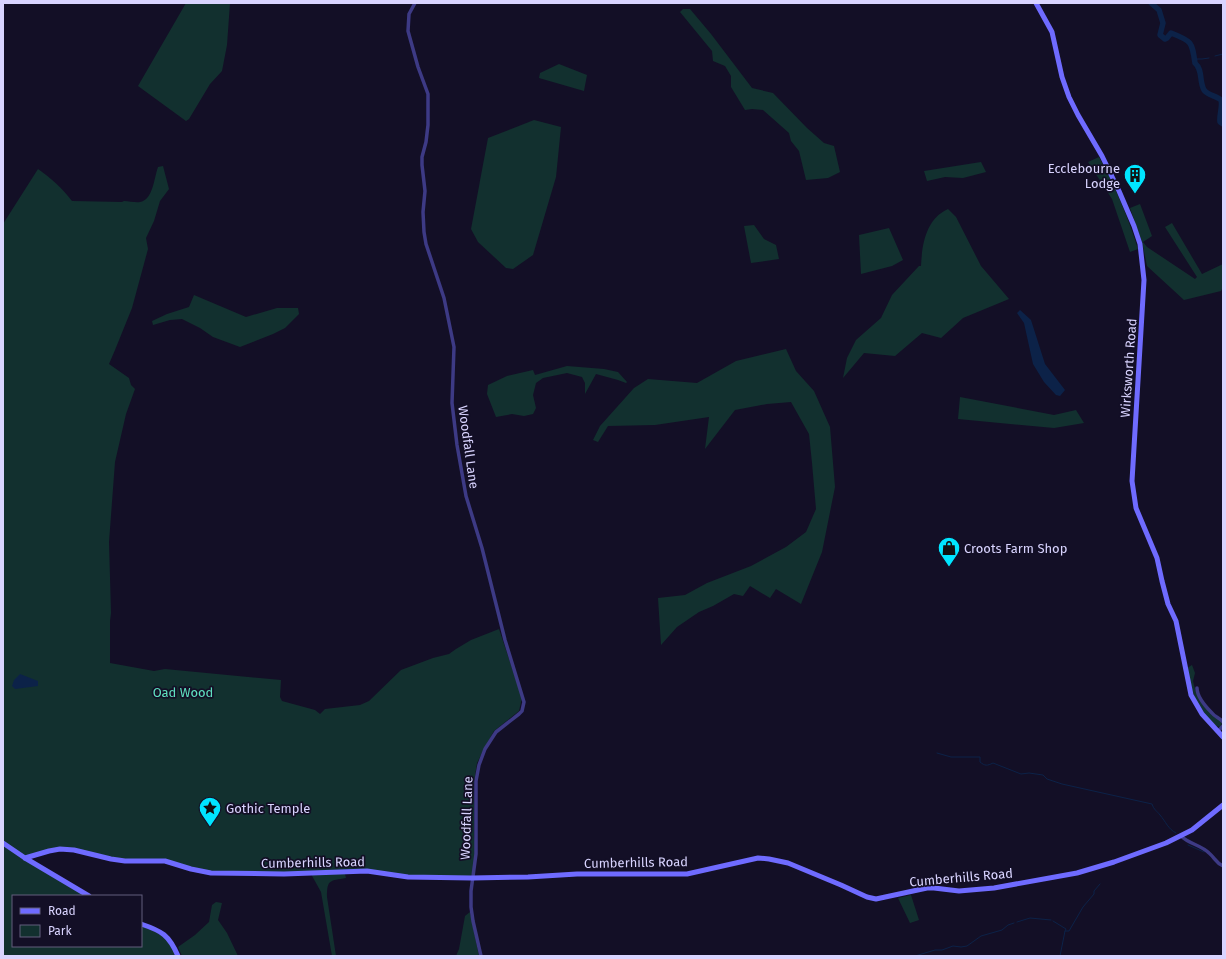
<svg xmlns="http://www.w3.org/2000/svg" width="1226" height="959" viewBox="0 0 1226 959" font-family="'Fira Sans',sans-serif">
  <rect width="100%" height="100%" fill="#130f26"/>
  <g fill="#12302f">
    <path d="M 186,3 L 230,3 L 227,45 L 222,71 L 210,84 L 189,119 L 186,121 L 138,86 Z"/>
    <path d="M 683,9 L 690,9 L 711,34 L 752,88 L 773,93 L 807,128 L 824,143 L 834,146 L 840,172 L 828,178 L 806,180 L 799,151 L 791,141 L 789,133 L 763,110 L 752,109 L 745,110 L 731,87 L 731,76 L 725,66 L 713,61 L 712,51 L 680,12 Z"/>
    <path d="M 559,64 L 587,75 L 584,91 L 539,78 L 540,73 Z"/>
    <path d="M 534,120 L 561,127 L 556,177 L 533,255 L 513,269 L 506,268 L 478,242 L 471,229 L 488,138 Z"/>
    <path d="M 1099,157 C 1115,186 1128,217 1138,249 L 1130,252 L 1112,199 L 1088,162 Z"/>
    <path d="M 981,162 L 986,172 L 963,178 L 945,177 L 927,181 L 924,171 Z"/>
    <path d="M 163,166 L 169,189 L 160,201 L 154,221 L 146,238 L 148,249 L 132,308 L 115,350 L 109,364 L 129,378 L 131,385 L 135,389 L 126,414 L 115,462 L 109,542 L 111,613 L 110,621 L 110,663 L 154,671 L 165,669 L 281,680 L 280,697 L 282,701 L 315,710 L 320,714 L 325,709 L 360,705 L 369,701 L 401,670 L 433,658 L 449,654 L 456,649 L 471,640 L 499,629 L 522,698 L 519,711 L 494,731 L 485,747 L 477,763 L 474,782 L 474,837 C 477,845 475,868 471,876 L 416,876 L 384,872 L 215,872 L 179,864 L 117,858 L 73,849 L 29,855 L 22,855 L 3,842 L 3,224 L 38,169 C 51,178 62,188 72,201 L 122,202 L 124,201 C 129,201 136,203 140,202 C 153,200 154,178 158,167 Z"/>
    <path d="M 1140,204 L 1152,236 L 1143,242 L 1147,247 L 1195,279 L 1197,277 L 1165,227 L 1172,223 L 1202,274 L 1223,264 L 1223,287 L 1221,291 L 1184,300 L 1147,266 L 1142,242 L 1130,208 Z"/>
    <path d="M 948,209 L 956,217 L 981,266 L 1009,299 L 963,318 L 941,338 L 922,333 L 895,356 L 864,353 L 843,378 L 847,358 L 856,340 L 881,318 L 892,295 L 919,266 L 921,266 C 922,244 926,219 948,209 Z"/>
    <path d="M 754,225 L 764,239 L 776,245 L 779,259 L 751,263 L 744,226 Z"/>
    <path d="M 889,228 L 903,260 L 892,266 L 861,274 L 859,235 Z"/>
    <path d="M 194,295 L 246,317 L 277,308 L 298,308 L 299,314 L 285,328 L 273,334 L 240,347 L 213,337 L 200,328 L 182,319 L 170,320 L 153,325 L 152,321 L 167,314 L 189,307 Z"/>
    <path d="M 786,349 L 796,371 L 814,391 L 830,427 L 835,487 L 822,552 L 801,604 L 776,589 L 770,598 L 750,586 L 743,596 L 734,594 L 713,606 L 699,612 L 677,627 L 661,645 L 658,598 L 685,595 L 707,583 L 751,566 L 786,547 L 806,532 L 816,509 L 812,463 L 809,434 L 791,402 L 767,404 L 735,410 L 705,449 L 709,417 L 655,425 L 608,426 L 598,442 L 593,440 L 600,426 L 634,388 L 648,379 L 697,383 L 736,361 Z"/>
    <path d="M 567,366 L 604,369 L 618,372 L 627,382 L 626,383 L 618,380 L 596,374 L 585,394 L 585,383 L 582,377 L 567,373 L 543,378 L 536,383 L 533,395 L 536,408 L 533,414 L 524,416 L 512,414 L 496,417 L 487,394 L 488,385 L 507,376 L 533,370 L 535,375 Z"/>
    <path d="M 960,397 L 1054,415 L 1076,410 L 1084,423 L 1054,428 L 958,419 Z"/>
    <path d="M 1192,665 L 1195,673 L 1193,681 L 1196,693 L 1205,706 L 1222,723 L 1221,727 C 1215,727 1212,722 1208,718 C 1194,702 1191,688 1187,668 Z"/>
    <path d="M 3,845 L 85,896 L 13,896 L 13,946 L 141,946 L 141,926 C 162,934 166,936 176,956 L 3,956 Z"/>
    <path d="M 311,874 L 345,874 L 346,878 C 330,881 327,879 327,897 L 336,956 L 332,956 L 321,892 Z"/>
    <path d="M 911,895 L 919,920 L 910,923 L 898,898 Z"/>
    <path d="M 216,902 L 222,903 L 218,920 L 227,933 L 238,956 L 182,956 L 178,947 L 195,935 L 209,922 L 212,905 Z"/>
    <path d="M 470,912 L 479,956 L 456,956 L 459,949 L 465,916 Z"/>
  </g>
  <g fill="#0c2248">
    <path d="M 1020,310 L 1031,320 L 1045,364 L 1065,390 L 1060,396 L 1056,395 L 1044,382 L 1033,364 L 1024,323 L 1017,313 Z"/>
    <path d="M 20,674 L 38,681 L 38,686 L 15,689 L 12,686 L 14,680 Z"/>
  </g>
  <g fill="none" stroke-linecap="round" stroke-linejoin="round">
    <g stroke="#0c2248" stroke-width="1">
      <path d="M 1215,56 L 1223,54"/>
      <path d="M 1195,63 L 1197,59 L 1202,59 L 1209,58"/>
      <path d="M 937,753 L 951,757 L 980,757 L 980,762 C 985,766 987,766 993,763 L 1021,774 L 1029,773 L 1043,775 L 1047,779 L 1062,784 L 1152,804 C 1154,810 1157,811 1160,815 C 1166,822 1168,829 1176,833"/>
      <path d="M 1188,845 L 1204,852"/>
      <path d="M 1053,921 L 1066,929 L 1065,931"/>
      <path d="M 1017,922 L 1030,918 L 1051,920"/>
      <path d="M 915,956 L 935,950 L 942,950 L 953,946 L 961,947 L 967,946 L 981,936 L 1002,930 L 1008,925 L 1014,923"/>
      <path d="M 1060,956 L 1065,931 L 1069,931 L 1083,907 L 1094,894 L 1094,891 L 1100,884"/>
    </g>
    <path stroke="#0c2248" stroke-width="5.5" d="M 1151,3 L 1159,10 L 1163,23 L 1160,35 L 1165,39 L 1167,38 L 1171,33 C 1192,41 1192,42 1195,63 C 1203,70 1199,81 1204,90 C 1207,95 1217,96 1221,100 C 1223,107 1219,114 1220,122 L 1223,124"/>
    <g stroke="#3d3a85" stroke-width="3.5">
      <path d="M 415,3 L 409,14 L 408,31 L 418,67 L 428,94 L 428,125 L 426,142 L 422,157 L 422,165 L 425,191 L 423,212 L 424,232 L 426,244 L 444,298 L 454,347 L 452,403 L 457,445 L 466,496 L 482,548 L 505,640 L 524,702 L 522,711 L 519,714 L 496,732 L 485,749 L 479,765 L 476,781 L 476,854 L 471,891 L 471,907 L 473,921 L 481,956"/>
      <path d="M 1197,688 C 1197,697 1206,707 1212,713 C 1215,717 1220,718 1223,722"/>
      <path d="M 1218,731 L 1223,726"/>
      <path d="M 1181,836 C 1189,844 1201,845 1209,853 C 1215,858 1216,863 1223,866"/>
    </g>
    <g stroke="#6f6bff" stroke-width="5">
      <path d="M 1036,3 L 1052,32 L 1062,77 L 1069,97 L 1078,115 L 1102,156 L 1119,191 L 1134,226 L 1140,244 L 1144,280 L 1132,481 L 1136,508 L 1157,558 L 1162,581 L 1168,604 L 1176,621 L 1191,695 L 1202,714 L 1223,737"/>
      <path d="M 3,843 L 25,858 L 89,896"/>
      <path d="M 25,858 L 49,851 L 60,849 L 74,850 L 111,859 L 125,861 L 165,861 L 191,869 L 211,873 L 284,874 L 367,871 L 408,877 L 472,878 L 528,877 L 577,874 L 687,874 L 758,858 L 769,859 L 788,863 L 841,885 L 867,897 L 876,899 L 927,888 L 934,888 L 959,891 L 994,888 L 1077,873 L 1114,862 L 1166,843 L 1192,830 L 1223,805"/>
      <path d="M 141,924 C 162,931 169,935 178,956"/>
    </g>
  </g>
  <defs>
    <g id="building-pin" transform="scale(1.15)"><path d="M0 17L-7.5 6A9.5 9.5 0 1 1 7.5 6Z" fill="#00e5ff" stroke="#130f26"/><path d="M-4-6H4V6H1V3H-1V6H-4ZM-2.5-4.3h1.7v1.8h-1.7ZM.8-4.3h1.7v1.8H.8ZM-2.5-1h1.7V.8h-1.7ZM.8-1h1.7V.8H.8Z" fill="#111"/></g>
    <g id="shop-pin" transform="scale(1.15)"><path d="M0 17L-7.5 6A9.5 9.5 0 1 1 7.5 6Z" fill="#00e5ff" stroke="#130f26"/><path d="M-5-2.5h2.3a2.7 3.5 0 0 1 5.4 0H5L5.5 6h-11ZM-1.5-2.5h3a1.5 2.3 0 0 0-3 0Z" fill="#111"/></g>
    <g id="sight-pin" transform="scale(1.15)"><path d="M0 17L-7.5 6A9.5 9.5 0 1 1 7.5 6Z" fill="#00e5ff" stroke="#130f26"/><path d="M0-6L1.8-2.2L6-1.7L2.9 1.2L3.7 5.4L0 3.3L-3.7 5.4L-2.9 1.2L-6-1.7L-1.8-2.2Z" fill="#111"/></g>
  </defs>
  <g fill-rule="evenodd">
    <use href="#building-pin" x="1135" y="175"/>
    <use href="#shop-pin" x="949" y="548"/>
    <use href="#sight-pin" x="210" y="808"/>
  </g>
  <g text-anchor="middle" stroke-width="3.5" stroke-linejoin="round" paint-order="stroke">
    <g font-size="13" fill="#d9d4ff" stroke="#130f26" text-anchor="start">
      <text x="1120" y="173" text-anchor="end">Ecclebourne<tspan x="1120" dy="15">Lodge</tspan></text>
      <text x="964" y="553">Croots Farm Shop</text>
      <text x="226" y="813">Gothic Temple</text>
    </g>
    <g font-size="13" fill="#d9d4ff" stroke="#130f26">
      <text transform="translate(1128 368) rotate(-86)" y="5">Wirksworth Road</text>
      <text transform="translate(469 447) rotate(82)" y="5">Woodfall Lane</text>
      <text transform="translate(466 818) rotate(-88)" y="5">Woodfall Lane</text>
      <text transform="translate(313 862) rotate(-1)" y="5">Cumberhills Road</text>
      <text transform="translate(636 862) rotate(-1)" y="5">Cumberhills Road</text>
      <text transform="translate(961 877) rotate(-5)" y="5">Cumberhills Road</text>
    </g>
    <g font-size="13" fill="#5fe0c0" stroke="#130f26">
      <text x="183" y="697">Oad Wood</text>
    </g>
  </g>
  <rect width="1226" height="959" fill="none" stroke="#d9d4ff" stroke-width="8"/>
  <rect x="12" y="895" width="130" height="52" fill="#130f26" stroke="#625e7d"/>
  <rect x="20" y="908" width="20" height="6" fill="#6f6bff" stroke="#625e7d"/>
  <text x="48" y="915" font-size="12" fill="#d9d4ff">Road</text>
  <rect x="20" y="925" width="20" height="12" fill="#12302f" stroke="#625e7d"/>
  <text x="48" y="935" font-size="12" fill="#d9d4ff">Park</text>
</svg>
